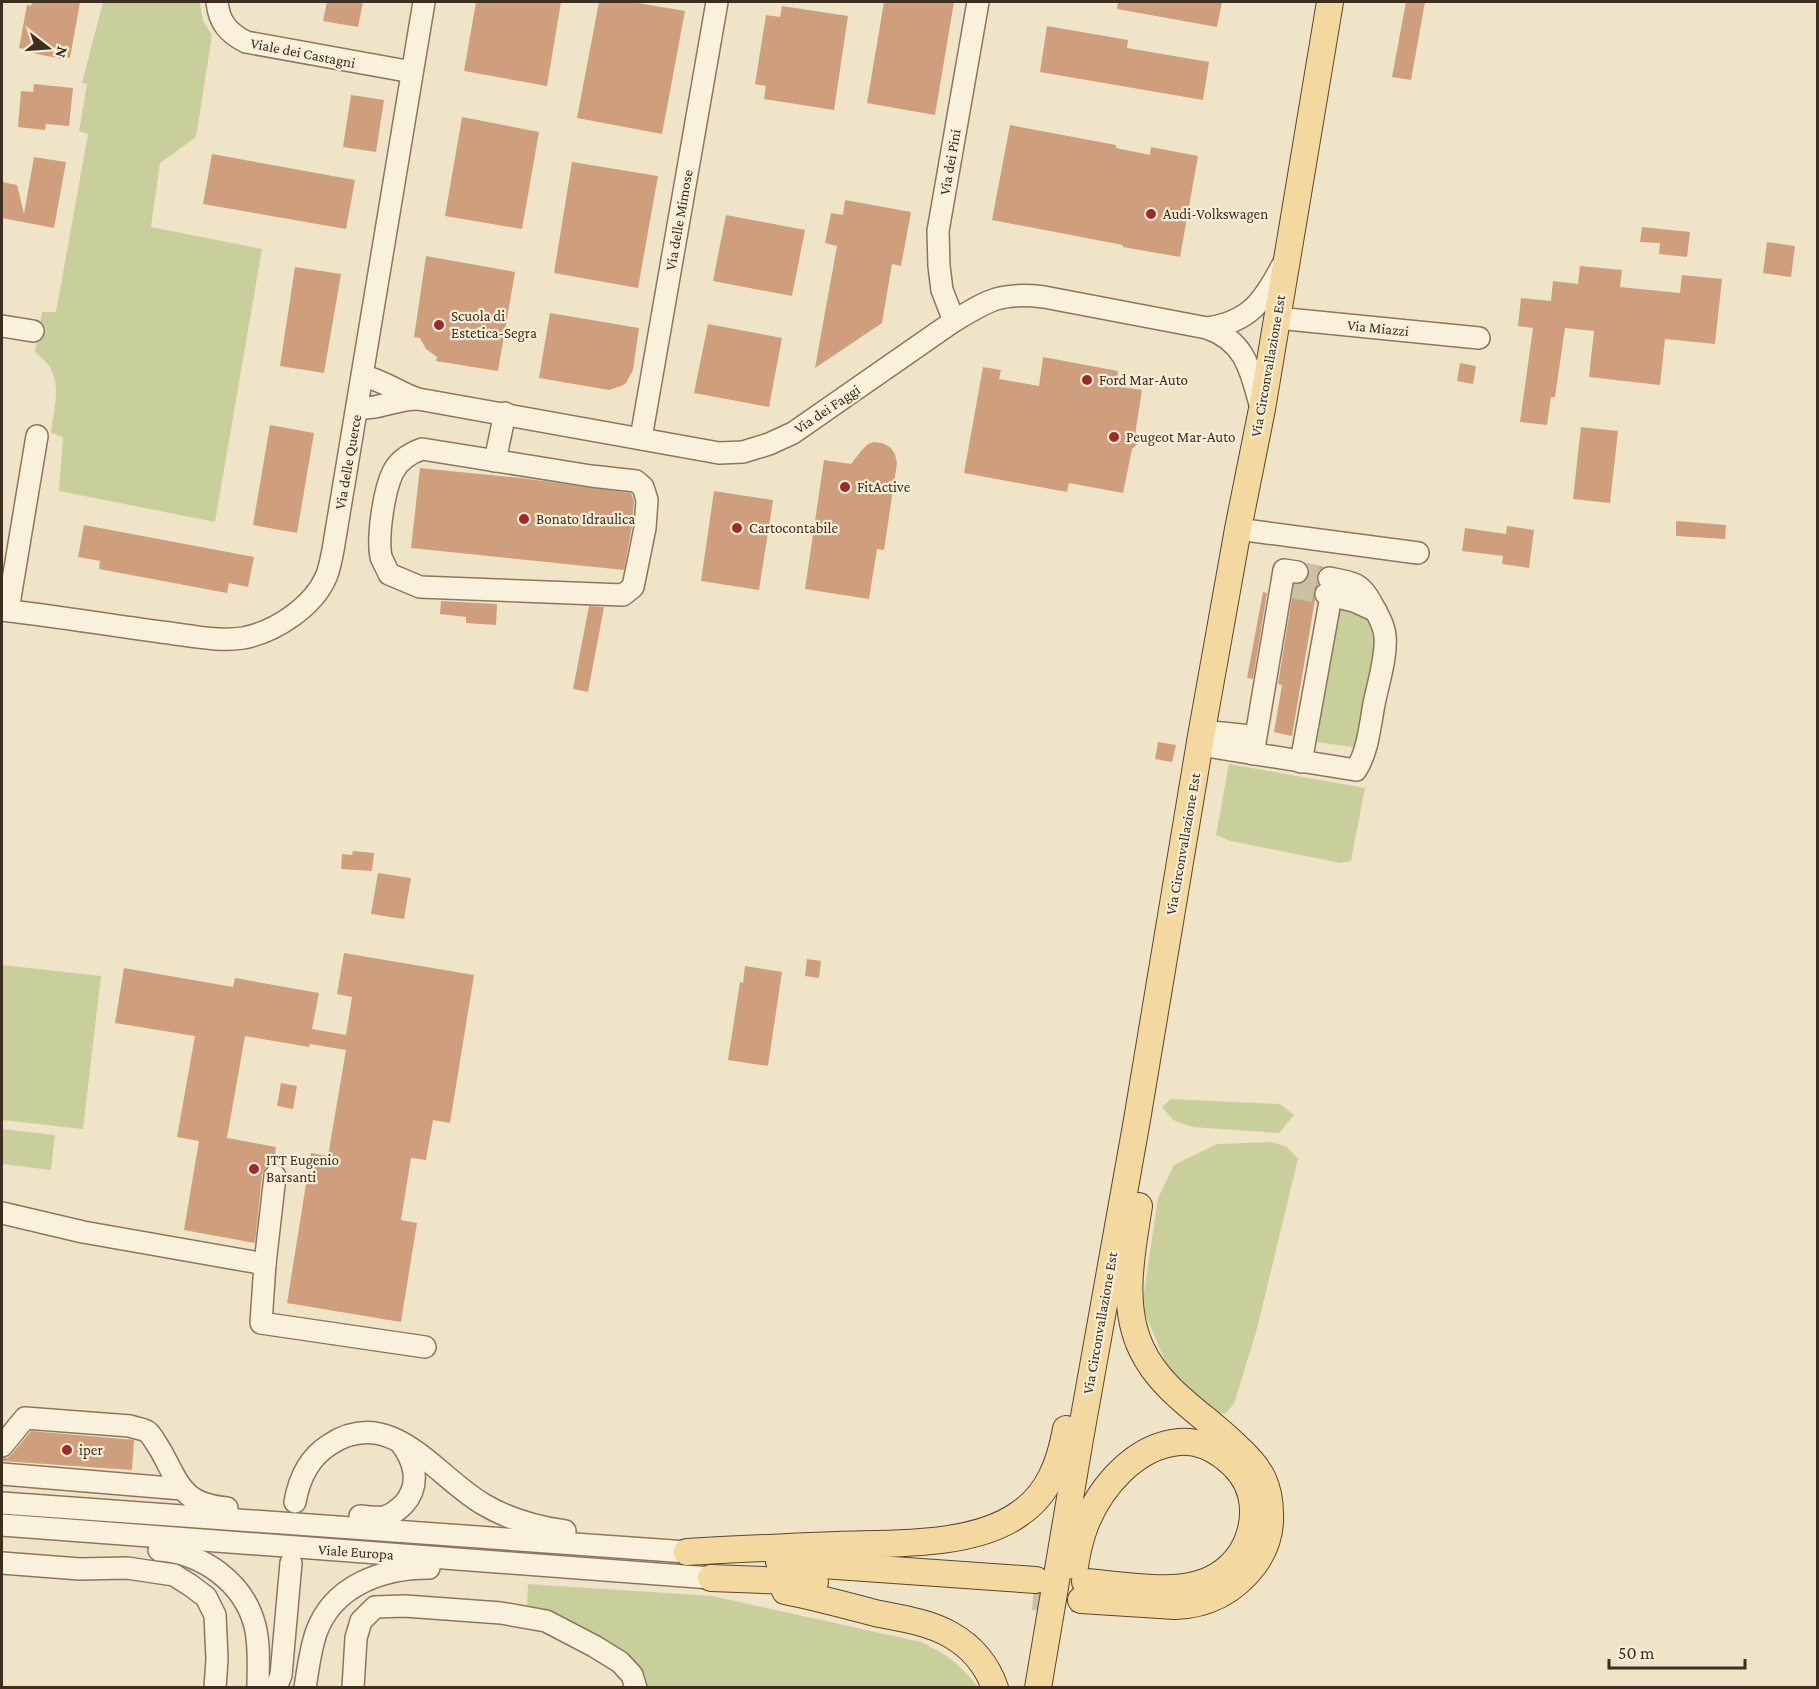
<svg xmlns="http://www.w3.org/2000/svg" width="1819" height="1689" viewBox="0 0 1819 1689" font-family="'Crimson Pro',serif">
  <rect width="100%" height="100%" fill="#f0e4c8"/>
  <g fill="#c9cf9b">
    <path d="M 103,2 L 200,3 L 203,21 L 212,35 L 196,137 L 160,163 L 151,227 L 262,249 L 215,522 L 59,491 L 63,437 L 51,433 C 53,411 62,386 49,366 C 46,361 39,356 35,352 L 42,312 L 56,312 L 88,134 L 79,131 L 87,84 L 82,83 Z"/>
    <path d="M 1339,604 L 1369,616 L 1378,634 L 1359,748 L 1317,742 Z"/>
    <path d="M 1229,764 L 1365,788 L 1351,861 L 1341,863 L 1230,841 L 1216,835 Z"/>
    <path d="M 2,965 L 101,976 L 83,1129 L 2,1120 Z"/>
    <path d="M 1171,1099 L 1280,1104 L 1294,1115 L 1279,1133 L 1192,1127 L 1173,1120 L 1162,1107 Z"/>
    <path d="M 2,1129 L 55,1135 L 51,1170 L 2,1164 Z"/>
    <path d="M 1271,1142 L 1287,1147 L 1298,1159 L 1257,1329 L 1234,1404 L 1225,1414 L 1212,1412 L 1172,1378 L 1142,1306 L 1158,1198 L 1174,1165 L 1217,1144 Z"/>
    <path d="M 528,1584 L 712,1596 L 921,1642 C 949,1656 958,1662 978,1687 L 645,1687 L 642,1674 L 631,1658 L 570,1621 L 547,1610 L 527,1606 Z"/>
  </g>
  <g fill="#cf9f7d">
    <path d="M 32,2 L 80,2 L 70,58 L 66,57 L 66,60 L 23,51 L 24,49 L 19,48 L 27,5 L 31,6 Z"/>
    <path d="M 327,2 L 363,2 L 358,27 L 323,21 Z"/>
    <path d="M 476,2 L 561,2 L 547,86 L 464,71 Z"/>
    <path d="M 599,2 L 632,2 L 685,11 L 662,134 L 577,118 Z"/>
    <path d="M 884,2 L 954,2 L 935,115 L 867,103 Z"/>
    <path d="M 1118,2 L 1222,2 L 1217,27 L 1117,9 Z"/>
    <path d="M 1406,2 L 1425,2 L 1411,80 L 1392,77 Z"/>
    <path d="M 782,6 L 848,16 L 834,110 L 764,99 L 766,86 L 755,84 L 766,15 L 780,17 Z"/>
    <path d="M 1047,26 L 1128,40 L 1127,48 L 1209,62 L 1203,100 L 1040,72 Z"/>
    <path d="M 34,84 L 73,88 L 69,126 L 46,124 L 45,130 L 18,127 L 21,91 L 33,92 Z"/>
    <path d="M 351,95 L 384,100 L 376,152 L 343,147 Z"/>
    <path d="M 462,117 L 539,132 L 522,229 L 445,216 Z"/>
    <path d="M 1010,125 L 1116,145 L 1116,148 L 1150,155 L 1151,147 L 1198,156 L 1180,257 L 1123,247 L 1123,245 L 992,220 Z"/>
    <path d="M 212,154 L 355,180 L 346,229 L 203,204 Z"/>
    <path d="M 34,157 L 66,162 L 54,228 L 2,218 L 2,182 L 17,185 L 24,214 Z"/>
    <path d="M 572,162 L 658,176 L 638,288 L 554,273 Z"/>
    <path d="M 845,200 L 911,212 L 901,266 L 892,264 L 882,323 L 815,368 L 837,246 L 825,243 L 831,213 L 843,215 Z"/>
    <path d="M 726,215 L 805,230 L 792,296 L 713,281 Z"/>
    <path d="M 1642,227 L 1690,232 L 1687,257 L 1659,254 L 1660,243 L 1640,242 Z"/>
    <path d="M 1767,242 L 1795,246 L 1791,277 L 1763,273 Z"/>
    <path d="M 426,256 L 515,272 L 498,371 L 436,361 L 437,357 L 426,349 L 420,338 L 414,337 Z"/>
    <path d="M 1580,266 L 1622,270 L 1620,287 L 1680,293 L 1682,275 L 1722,279 L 1715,344 L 1665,339 L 1660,385 L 1589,377 L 1594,331 L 1565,328 L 1555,397 L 1551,397 L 1547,425 L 1520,422 L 1533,328 L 1518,326 L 1521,298 L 1551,301 L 1553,281 L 1578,284 Z"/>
    <path d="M 295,267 L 341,274 L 324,373 L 280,366 Z"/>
    <path d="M 550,313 L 639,328 L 633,370 L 626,383 L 621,386 L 609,390 L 539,378 Z"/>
    <path d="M 708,324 L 782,338 L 769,407 L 694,393 Z"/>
    <path d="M 1043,357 L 1118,371 L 1116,386 L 1142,390 L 1135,435 L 1140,442 L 1132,449 L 1123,493 L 1069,483 L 1067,492 L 964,473 L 983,367 L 1001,370 L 999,379 L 1039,386 Z"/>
    <path d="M 1460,363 L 1476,366 L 1473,384 L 1457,381 Z"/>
    <path d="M 270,425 L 314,433 L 297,533 L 253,525 Z"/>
    <path d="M 1581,427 L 1618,431 L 1610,503 L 1573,499 Z"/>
    <path d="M 874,442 L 882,443 L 890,447 L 895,454 L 897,463 L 884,550 L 877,549 L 869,599 L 805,589 L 824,460 L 851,464 L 861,451 L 868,444 Z"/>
    <path d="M 420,468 L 521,478 L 631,493 L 634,501 L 632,526 L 624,570 L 411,548 Z"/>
    <path d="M 714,491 L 773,500 L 759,590 L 701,581 Z"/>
    <path d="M 1676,521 L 1726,525 L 1725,539 L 1676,536 Z"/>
    <path d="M 84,525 L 254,557 L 248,587 L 229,583 L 227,593 L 99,569 L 100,561 L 78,557 Z"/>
    <path d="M 1507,526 L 1534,530 L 1529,568 L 1502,564 L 1503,556 L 1462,551 L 1465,528 L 1506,534 Z"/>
    <path d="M 1306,563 L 1324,567 L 1319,570 L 1316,576 L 1318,584 L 1314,591 L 1315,600 L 1292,736 L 1274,732 L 1282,685 L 1278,684 L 1294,585 L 1302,584 L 1307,579 L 1310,573 L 1309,568 Z"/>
    <path d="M 1263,592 L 1267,593 L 1253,679 L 1247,678 Z"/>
    <path d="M 441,601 L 497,604 L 496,625 L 466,623 L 466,617 L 440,614 Z"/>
    <path d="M 589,606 L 604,607 L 588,692 L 573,689 Z"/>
    <path d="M 1158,742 L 1176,745 L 1172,762 L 1155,759 Z"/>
    <path d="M 353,851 L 374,853 L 372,871 L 341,869 L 342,854 L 352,855 Z"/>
    <path d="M 378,873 L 411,878 L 404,919 L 371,914 Z"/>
    <path d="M 344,953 L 474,975 L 450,1123 L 433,1120 L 426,1160 L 411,1158 L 401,1220 L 417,1223 L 401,1322 L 287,1303 L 311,1153 L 328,1156 L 346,1050 L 310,1044 L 309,1047 L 245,1036 L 227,1138 L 276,1147 L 274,1164 L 265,1168 L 262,1175 L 255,1243 L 184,1230 L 199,1141 L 177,1137 L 195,1036 L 115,1023 L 124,968 L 233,987 L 235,978 L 319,993 L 312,1029 L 346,1035 L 352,997 L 337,994 Z"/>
    <path d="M 807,959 L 821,961 L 819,978 L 805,976 Z"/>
    <path d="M 745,966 L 782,972 L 768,1066 L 728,1060 L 740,982 L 743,983 Z"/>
    <path d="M 281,1083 L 297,1086 L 293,1109 L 277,1106 Z"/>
    <path d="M 31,1431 L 134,1440 L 132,1470 L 2,1461 L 2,1458 L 7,1458 L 12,1454 Z"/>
  </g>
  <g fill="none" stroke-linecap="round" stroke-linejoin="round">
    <g stroke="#ccc0a6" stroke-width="21" stroke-dasharray="21 10" stroke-linecap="butt">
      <path d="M 1297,572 L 1329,578"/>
      <path d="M 1293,588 L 1326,594"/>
    </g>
    <path stroke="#ccc0a6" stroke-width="26" stroke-dasharray="26 13" stroke-linecap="butt" d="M 1033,1597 L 1074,1600"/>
    <g stroke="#8d765c" stroke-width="24">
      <g id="minor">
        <path d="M 217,2 C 219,22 228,33 246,42 L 412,72"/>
        <path d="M 1277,318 L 1479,338"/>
        <path d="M 954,321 L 942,290 L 939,266 L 938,231 L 978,2"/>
        <path d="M 2,326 L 33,331"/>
        <path d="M 1207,328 C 1249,322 1263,302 1282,266"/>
        <path d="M 363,376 C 383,380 399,393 418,399 L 719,453 L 743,452 L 769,444 L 793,433 L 954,321 C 990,299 1002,292 1044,297 L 1207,328 C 1246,341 1251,372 1261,408"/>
        <path d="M 357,408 C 378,410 396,399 417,399"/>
        <path d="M 641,438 L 717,2"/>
        <path d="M 422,449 L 591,476 L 636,481 L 643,487 L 647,500 L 645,528 L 633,587 L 623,595 L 420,587 L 389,574 C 387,569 383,562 381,557 C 377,537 384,490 393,472 C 399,460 411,453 422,449 Z"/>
        <path d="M 495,461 L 505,413"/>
        <path d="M 1238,529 L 1418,553"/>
        <path d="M 1326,594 L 1354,601 L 1376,611"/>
        <path d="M 2,610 C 55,616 108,625 161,632 C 188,635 217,642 243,638 C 275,632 313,607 326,577 C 330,568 331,559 333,550 L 424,2"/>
        <path d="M 8,610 L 37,436"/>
        <path d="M 1202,731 L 1251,736 L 1256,734"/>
        <path d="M 1200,745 L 1356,770 C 1368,751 1370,726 1374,704 C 1378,684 1387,656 1385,636 C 1384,625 1378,615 1373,606 C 1369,598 1364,589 1356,585 C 1348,581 1338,580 1329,578"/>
        <path d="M 1253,754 L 1284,570 L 1297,572"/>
        <path d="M 1301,762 L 1331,596"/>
        <path d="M 2,1213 L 83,1232 L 265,1264 L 261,1323 L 425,1347"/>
        <path d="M 265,1264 L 275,1176"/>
        <path d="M 2,1446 L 25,1418 L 130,1426 C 135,1428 144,1429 148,1432 C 153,1437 157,1445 161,1451 C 180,1486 183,1504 227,1508"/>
        <path d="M 2,1474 L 182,1489"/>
        <path d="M 295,1502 C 299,1479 309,1458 329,1445 C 391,1403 436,1477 483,1504 C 508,1519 536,1527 565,1531"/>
        <path d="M 2,1503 L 687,1552"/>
        <path d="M 360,1516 C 368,1517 376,1518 384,1517 C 392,1515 398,1510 404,1504 C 421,1485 415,1461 400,1442"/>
        <path d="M 2,1525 L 711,1578"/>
        <path d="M 159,1550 C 202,1553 244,1582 255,1626 C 260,1646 258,1668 258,1688"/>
        <path d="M 2,1563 L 80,1569 L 127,1568 L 174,1575 L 190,1585 L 206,1597 L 215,1615 L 217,1659 L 215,1688"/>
        <path d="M 276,1688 L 281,1675 L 291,1563"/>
        <path d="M 305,1688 C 308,1669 310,1651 316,1633 C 333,1585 383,1568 429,1568"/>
        <path d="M 353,1688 L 356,1638 L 361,1621 L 375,1607 L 405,1606 L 501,1613 L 546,1621 L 594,1646 L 620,1662 L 632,1675 L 636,1688"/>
      </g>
    </g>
    <g stroke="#5b4430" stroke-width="28">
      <g id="major">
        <path d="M 687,1552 C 737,1549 787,1547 837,1545 C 892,1543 973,1547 1019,1514 C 1049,1494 1060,1462 1066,1429"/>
        <path d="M 779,1562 L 1036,1580"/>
        <path d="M 1075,1566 C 1077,1553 1080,1539 1085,1526 C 1100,1487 1135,1446 1179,1442 C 1209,1439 1244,1466 1251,1495 C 1255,1511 1253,1528 1246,1544 C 1235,1567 1215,1581 1190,1586 C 1162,1592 1114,1584 1085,1582"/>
        <path d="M 711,1578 L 815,1582"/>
        <path d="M 785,1591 C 815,1597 845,1605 875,1613 C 900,1618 929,1622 951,1635 C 972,1647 987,1665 995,1688"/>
        <path d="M 1081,1600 L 1175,1606 C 1207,1605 1234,1591 1254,1565 C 1265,1550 1271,1533 1270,1514 C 1270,1502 1268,1490 1263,1479 C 1257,1466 1247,1456 1237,1447 C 1205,1415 1162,1392 1142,1350 C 1120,1305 1132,1252 1139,1206"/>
        <path d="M 1038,1688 L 1080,1439 L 1137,1120 L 1201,736 L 1238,529 L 1262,409 L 1330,2"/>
      </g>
    </g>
    <use href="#minor" stroke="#faf1dc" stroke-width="21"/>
    <use href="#major" stroke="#f3d9a0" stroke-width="26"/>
  </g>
  <g fill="#9e2a2b" stroke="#f7eed8" stroke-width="2">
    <circle cx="1151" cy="214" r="6"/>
    <circle cx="439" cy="325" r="6"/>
    <circle cx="1087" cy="380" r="6"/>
    <circle cx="1114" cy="437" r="6"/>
    <circle cx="845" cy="487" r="6"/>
    <circle cx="524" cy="519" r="6"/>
    <circle cx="737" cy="528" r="6"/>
    <circle cx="254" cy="1169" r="6"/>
    <circle cx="67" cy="1450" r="6"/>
  </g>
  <g text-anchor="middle" stroke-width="4.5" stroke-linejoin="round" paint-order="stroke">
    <g font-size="15" fill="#3d2e20" stroke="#f7eed8">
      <text transform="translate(303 53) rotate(11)" y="5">Viale dei Castagni</text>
      <text transform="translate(950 162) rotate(-80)" y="5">Via dei Pini</text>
      <text transform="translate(679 220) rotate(-80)" y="5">Via delle Mimose</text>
      <text transform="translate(1378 328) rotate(6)" y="5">Via Miazzi</text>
      <text transform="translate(1268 366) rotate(-80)" y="5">Via Circonvallazione Est</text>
      <text transform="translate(827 409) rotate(-34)" y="5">Via dei Faggi</text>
      <text transform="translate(348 462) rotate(-80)" y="5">Via delle Querce</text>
      <text transform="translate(1183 844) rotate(-80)" y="5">Via Circonvallazione Est</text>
      <text transform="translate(1100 1323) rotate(-80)" y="5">Via Circonvallazione Est</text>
      <text transform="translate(356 1552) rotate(4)" y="5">Viale Europa</text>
    </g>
    <g font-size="15" fill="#3d2e20" stroke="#f7eed8" text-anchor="start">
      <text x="1163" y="219">Audi-Volkswagen</text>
      <text x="451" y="321">Scuola di<tspan x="451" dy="17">Estetica-Segra</tspan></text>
      <text x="1099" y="385">Ford Mar-Auto</text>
      <text x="1126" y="442">Peugeot Mar-Auto</text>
      <text x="857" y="492">FitActive</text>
      <text x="536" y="524">Bonato Idraulica</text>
      <text x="749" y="533">Cartocontabile</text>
      <text x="266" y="1165">ITT Eugenio<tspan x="266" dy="17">Barsanti</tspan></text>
      <text x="79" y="1455">iper</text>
    </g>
  </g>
  <rect width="1819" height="1689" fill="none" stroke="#3d2e20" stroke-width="6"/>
  <g transform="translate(48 48) rotate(107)" stroke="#f7eed8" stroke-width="4.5" paint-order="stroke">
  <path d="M0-4.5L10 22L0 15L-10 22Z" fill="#3d2e20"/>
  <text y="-9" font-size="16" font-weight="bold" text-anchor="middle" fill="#3d2e20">N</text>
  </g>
  <path d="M1609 1659v9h136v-9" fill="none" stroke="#3d2e20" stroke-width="3"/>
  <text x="1618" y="1659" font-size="18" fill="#3d2e20" stroke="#f7eed8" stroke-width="4.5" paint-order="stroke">50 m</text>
</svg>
